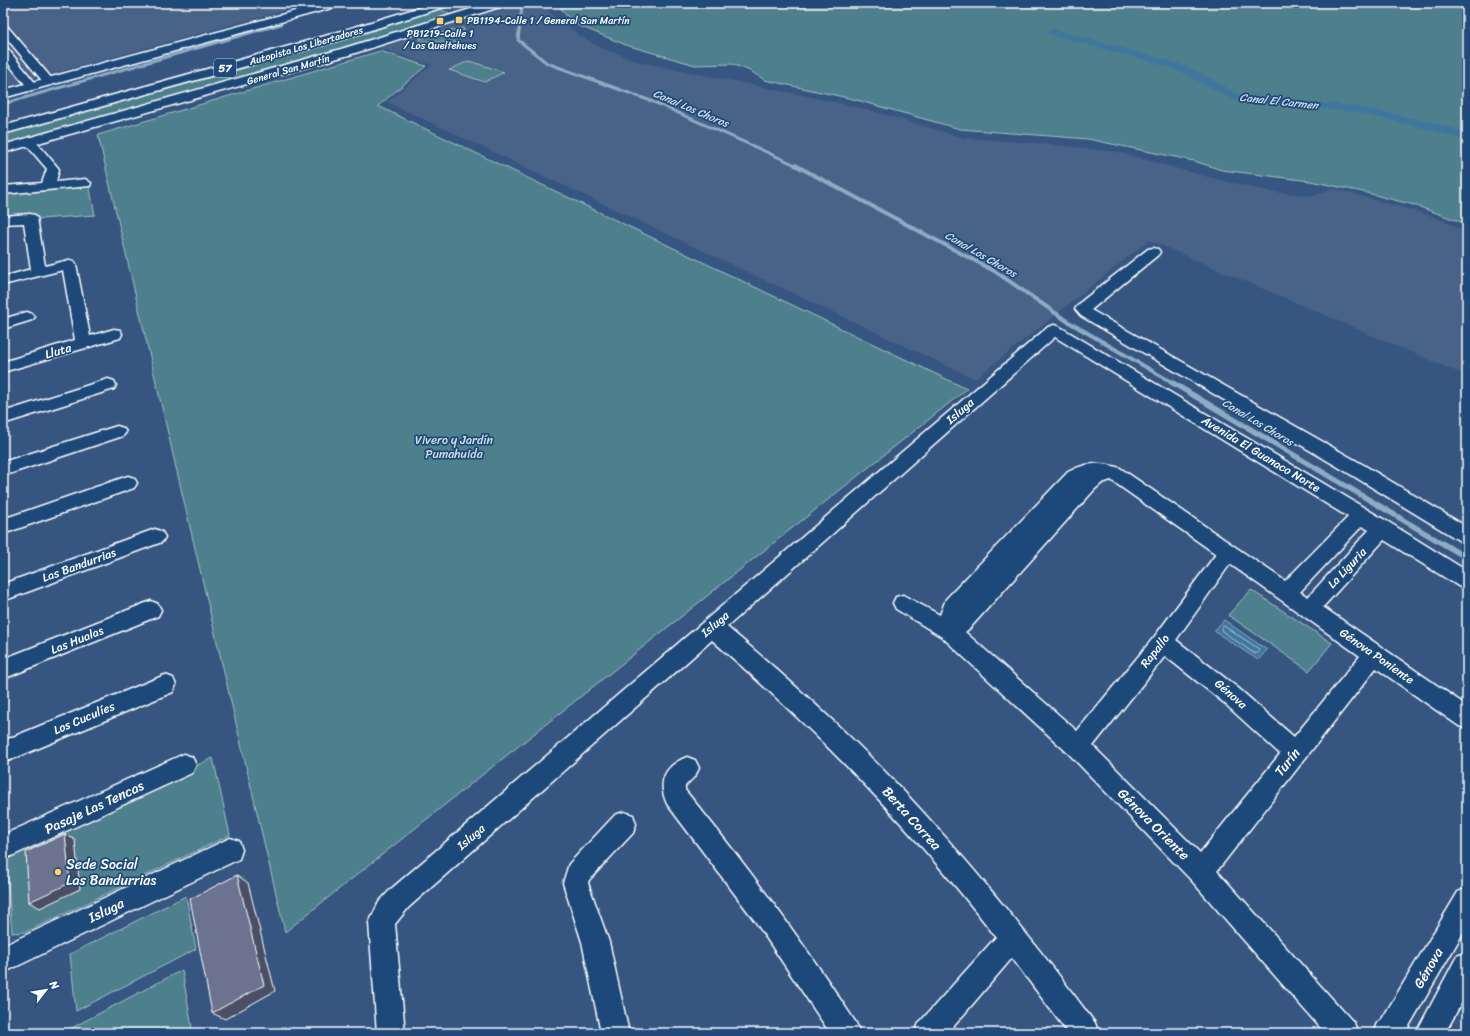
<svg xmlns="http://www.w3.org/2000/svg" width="1470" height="1036" viewBox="0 0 1470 1036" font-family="Sriracha,sans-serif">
  <rect width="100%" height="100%" fill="#365681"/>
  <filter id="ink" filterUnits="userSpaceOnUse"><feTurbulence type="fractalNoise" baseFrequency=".025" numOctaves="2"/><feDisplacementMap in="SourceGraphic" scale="8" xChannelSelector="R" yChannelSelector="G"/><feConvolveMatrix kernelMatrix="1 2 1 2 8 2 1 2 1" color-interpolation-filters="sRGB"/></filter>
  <g filter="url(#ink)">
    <g fill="#4a6288">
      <path d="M 3,3 L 312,3 L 3,87 Z"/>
      <path d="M 519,3 L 547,3 L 548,10 L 557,19 L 581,36 L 601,48 L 640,62 L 826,100 L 880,113 L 964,138 L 1045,144 L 1117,152 L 1219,180 L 1273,192 L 1314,196 L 1332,188 L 1432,216 L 1467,232 L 1467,376 L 1149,240 L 975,379 L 387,102 L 432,65 L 379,48 Z"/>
    </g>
    <g fill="#4d808c" stroke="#a6c0c6">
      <path d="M 558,3 L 1467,3 L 1467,224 L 1414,205 L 1363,192 L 1310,181 L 1222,170 L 1194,161 L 1088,139 L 960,129 L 853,99 L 765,80 L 750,71 L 732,64 L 695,65 L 626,45 L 575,24 L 564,13 Z"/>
      <path d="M 439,8 L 451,15 L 373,41 L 3,146 L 3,132 Z"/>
      <path d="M 462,28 L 464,29 L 462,35 L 456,43 L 420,41 L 420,38 Z"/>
      <path d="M 380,51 L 426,66 L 378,106 L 967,389 L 285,932 L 98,135 Z"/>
      <path d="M 469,61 L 504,72 L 485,82 L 449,70 Z"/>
      <path d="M 89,184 L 95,215 L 40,219 L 29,215 L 3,217 L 3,192 Z"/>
      <path d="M 1251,590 L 1332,643 L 1309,671 L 1228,615 Z"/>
      <path d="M 213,758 L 230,835 L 26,932 L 12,933 L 6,861 L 23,845 Z"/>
      <path d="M 186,896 L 196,949 L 76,1011 L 70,954 Z"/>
      <path d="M 182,970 L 192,1028 L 184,1033 L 62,1033 Z"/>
    </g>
    <path fill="#41759e" stroke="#8dacc5" d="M 1224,620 L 1267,650 L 1258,660 L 1214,631 Z"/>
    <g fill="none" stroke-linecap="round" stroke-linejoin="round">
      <path stroke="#b3c8d8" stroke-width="1" d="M 1224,626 L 1259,649 L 1259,652 L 1255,654 L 1222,631 L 1221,629 Z"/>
      <g stroke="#8dacc5" stroke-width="3">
        <path d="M 519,3 L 522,7 L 518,40 L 547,63 L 651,101 L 798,166"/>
        <path d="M 3,104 L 281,24"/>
      </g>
      <path stroke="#8dacc5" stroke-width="4" d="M 795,165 L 996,272 L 1067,321 L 1173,383"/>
      <path stroke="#8dacc5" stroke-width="5.5" d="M 1171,382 L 1467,558"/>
      <path fill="#41759e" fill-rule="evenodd" d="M 1052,29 L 1174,62 L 1197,71 L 1239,95 L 1355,106 L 1439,124 L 1467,133 L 1467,141 L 1436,131 L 1355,112 L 1233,100 L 1189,76 L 1166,66 L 1048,34 L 1047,32 Z"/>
      <g stroke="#fff" stroke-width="3">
        <g id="minor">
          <path d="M 3,25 L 7,26 L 53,80 L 55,82 L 53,84 L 45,84 L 3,34 Z"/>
          <path d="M 3,47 L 7,48 L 36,84 L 38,86 L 36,88 L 28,88 L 3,57 Z"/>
          <path d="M 29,137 L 33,138 L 59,169 L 56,182 L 85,179 L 91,183 L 90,186 L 3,194 L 3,186 L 42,183 L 47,169 L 23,141 Z"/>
          <path d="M 30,214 L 35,215 L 37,218 L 45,266 L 69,260 L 74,261 L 76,264 L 90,336 L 114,329 L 120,330 L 122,334 L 120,338 L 3,372 L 3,362 L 75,340 L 63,270 L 3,285 L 3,277 L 31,269 L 24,223 L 3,224 L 3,216 Z"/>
          <path d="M 1153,248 L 1158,249 L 1160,252 L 1158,255 L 1091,310 L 1362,464 L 1467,527 L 1467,544 L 1460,541 L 1350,474 L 1081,316 L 1075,309 L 1082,301 L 1148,249 Z"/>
          <path d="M 27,312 L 32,314 L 35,317 L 32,320 L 3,329 L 3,319 Z"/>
          <path d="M 1054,325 L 1060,327 L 1390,523 L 1467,571 L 1467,589 L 1460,587 L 1384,540 L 1323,607 L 1467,706 L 1467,729 L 1459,726 L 1376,668 L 1217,871 L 1354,1023 L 1358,1033 L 1325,1033 L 1192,881 L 1070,755 L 942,637 L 896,609 L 893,603 L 896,597 L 903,595 L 940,615 L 946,599 L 1068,472 C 1086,462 1101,462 1120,468 L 1285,581 L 1348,517 L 1055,337 L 727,627 C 795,684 861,744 921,810 C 983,878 1040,949 1095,1023 L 1099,1033 L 1068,1033 L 1012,958 L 948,1033 L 915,1033 L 919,1023 L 996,937 C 912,828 816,730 712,640 L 409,907 L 395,924 L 405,1033 L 377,1033 L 369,923 L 379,902 L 391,889 L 1048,327 ZM 1111,480 L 1216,554 L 1155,636 L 1077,731 L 965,632 L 970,628 L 1095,489 L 1102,483 ZM 1362,526 L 1369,530 L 1308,597 L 1300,592 ZM 1230,564 L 1360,656 L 1294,737 L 1238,688 L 1176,640 ZM 1165,656 L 1223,702 L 1280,754 L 1200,853 L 1093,746 Z"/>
          <path d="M 108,379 L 114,381 L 116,385 L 114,389 L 3,424 L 3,412 Z"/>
          <path d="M 117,426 L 123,428 L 126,432 L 123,436 L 3,476 L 3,462 Z"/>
          <path d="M 128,476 L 134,478 L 137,483 L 134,488 L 3,534 L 3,519 Z"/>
          <path d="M 155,529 L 162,532 L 165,537 L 162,542 L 3,601 L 3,584 Z"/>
          <path d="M 151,601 L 158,604 L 161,610 L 158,616 L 3,679 L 3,659 Z"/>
          <path d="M 165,675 L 173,678 L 176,685 L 173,692 L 3,763 L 3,741 Z"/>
          <path d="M 184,754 L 192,757 L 196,765 L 192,773 L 3,860 L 3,835 Z"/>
          <path d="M 687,757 L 695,760 L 699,768 L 695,776 L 685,786 L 685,790 C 746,864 803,942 856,1023 L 860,1033 L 830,1033 L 755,921 L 667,804 C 657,782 664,766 687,757 Z"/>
          <path d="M 624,812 L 633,815 L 636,824 L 633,833 L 589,880 L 588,883 L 609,942 L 629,1033 L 601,1033 L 582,942 L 563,883 L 569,864 L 615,815 Z"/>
          <path d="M 230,838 L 239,841 L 242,850 L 239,859 L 3,973 L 3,946 Z"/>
          <path d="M 1467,888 L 1467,926 L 1405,1033 L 1373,1033 L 1377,1023 L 1382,1019 L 1458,892 Z"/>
          <path d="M 1467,952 L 1467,993 L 1445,1033 L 1416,1033 L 1457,956 Z"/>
        </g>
      </g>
      <g stroke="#fff" stroke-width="3">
        <g id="tertiary">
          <path d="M 325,3 L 345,3 L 343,5 L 3,98 L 3,90 Z"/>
          <path d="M 490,3 L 508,3 L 506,5 L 349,55 L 3,153 L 3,145 L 341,49 Z"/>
        </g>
      </g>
      <g stroke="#fff" stroke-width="3">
        <path id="motorway" d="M 434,3 L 452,3 L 450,5 L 333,42 L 3,134 L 3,126 L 325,36 Z"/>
      </g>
      <use href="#minor" fill="#1f4a7a" fill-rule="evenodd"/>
      <use href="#tertiary" fill="#1f4a7a" fill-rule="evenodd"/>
      <use href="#motorway" fill="#1f4a7a" fill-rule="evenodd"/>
    </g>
    <g fill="#4c5066" stroke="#fff">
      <path d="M 65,834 L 75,840 L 80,889 L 40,908 L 29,902 Z"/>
      <path d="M 237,875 L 248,883 L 275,991 L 225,1019 L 212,1013 Z"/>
    </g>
    <g fill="#6c7391" stroke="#fff">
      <path d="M 65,834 L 70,883 L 29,902 L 26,852 Z"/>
      <path d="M 237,875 L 264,985 L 212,1013 L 190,899 Z"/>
    </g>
  </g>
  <g fill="#ffd166" stroke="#1f4a7a" stroke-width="1.5">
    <rect x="455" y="16" width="8" height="8" rx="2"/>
    <rect x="436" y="17" width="8" height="8" rx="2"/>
    <circle cx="58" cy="872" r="4"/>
  </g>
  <g text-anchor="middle" stroke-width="3.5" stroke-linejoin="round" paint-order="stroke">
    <g font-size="10" fill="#fff" stroke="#1f4a7a" text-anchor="start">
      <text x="467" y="24">PB1194-Calle 1 / General San Martín</text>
      <text x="440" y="37" text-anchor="middle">PB1219-Calle 1<tspan x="440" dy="12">/ Los Queltehues</tspan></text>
    </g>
    <g font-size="10" fill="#fff" stroke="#1f4a7a">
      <text transform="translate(306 45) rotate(-16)" y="4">Autopista Los Libertadores</text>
      <text transform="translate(288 69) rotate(-16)" y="4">General San Martín</text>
    </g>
    <rect fill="#1f4a7a" stroke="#bcc9d7" stroke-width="1" x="214" y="59" width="22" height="18" rx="3"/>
    <g font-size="11" font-weight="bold" fill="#fff">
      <text x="225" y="72">57</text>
    </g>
    <g font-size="11" font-style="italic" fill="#d0dce7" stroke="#1f4a7a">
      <text transform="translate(1279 101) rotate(6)" y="4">Canal El Carmen</text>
      <text transform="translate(691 108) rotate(23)" y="4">Canal Los Choros</text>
      <text transform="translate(981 254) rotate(30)" y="4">Canal Los Choros</text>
      <text transform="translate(1258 422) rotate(31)" y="4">Canal Los Choros</text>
    </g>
    <g font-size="12" fill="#fff" stroke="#1f4a7a">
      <text transform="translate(58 351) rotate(-17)" y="4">Lluta</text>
      <text transform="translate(960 411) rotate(-41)" y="4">Isluga</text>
      <text transform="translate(1261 454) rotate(31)" y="4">Avenida El Guanaco Norte</text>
      <text transform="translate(79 565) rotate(-20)" y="4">Las Bandurrias</text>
      <text transform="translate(1347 568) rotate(-47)" y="4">La Liguria</text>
      <text transform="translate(715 624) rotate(-41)" y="4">Isluga</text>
      <text transform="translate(77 640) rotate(-22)" y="4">Las Hualas</text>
      <text transform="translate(1155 651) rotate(-52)" y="4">Rapallo</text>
      <text transform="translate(1377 656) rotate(35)" y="4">Génova Poniente</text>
      <text transform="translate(1231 694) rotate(41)" y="4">Génova</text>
      <text transform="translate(84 718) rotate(-23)" y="4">Los Cuculíes</text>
      <text transform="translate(471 837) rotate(-41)" y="4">Isluga</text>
    </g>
    <g font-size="12" fill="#d2dfe2" stroke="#1f4a7a">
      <text x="454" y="444">Vivero y Jardín<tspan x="454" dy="14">Pumahuida</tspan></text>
    </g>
    <g font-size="14" fill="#fff" stroke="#1f4a7a">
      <text transform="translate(1287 762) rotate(-52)" y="5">Turín</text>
      <text transform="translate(94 807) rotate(-25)" y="5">Pasaje Las Tencas</text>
      <text transform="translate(912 818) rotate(48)" y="5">Berta Correa</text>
      <text transform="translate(1154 824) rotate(45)" y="5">Génova Oriente</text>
      <text transform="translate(106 910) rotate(-26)" y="5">Isluga</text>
      <text transform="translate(1428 968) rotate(-60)" y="5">Génova</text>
    </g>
    <g font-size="14" fill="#fff" stroke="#1f4a7a" text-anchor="start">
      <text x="66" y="869">Sede Social<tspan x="66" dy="16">Las Bandurrias</tspan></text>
    </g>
  </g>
  <rect width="1470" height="1036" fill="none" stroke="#1f4a7a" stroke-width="16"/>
  <rect x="8" y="8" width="1454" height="1020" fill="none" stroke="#fff" stroke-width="1.5" filter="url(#ink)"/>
  <g transform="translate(46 990) rotate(59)" stroke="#1f4a7a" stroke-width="3" paint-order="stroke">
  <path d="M0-3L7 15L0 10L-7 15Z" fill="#ffffff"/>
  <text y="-6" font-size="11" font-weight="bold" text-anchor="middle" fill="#ffffff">N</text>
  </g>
</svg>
